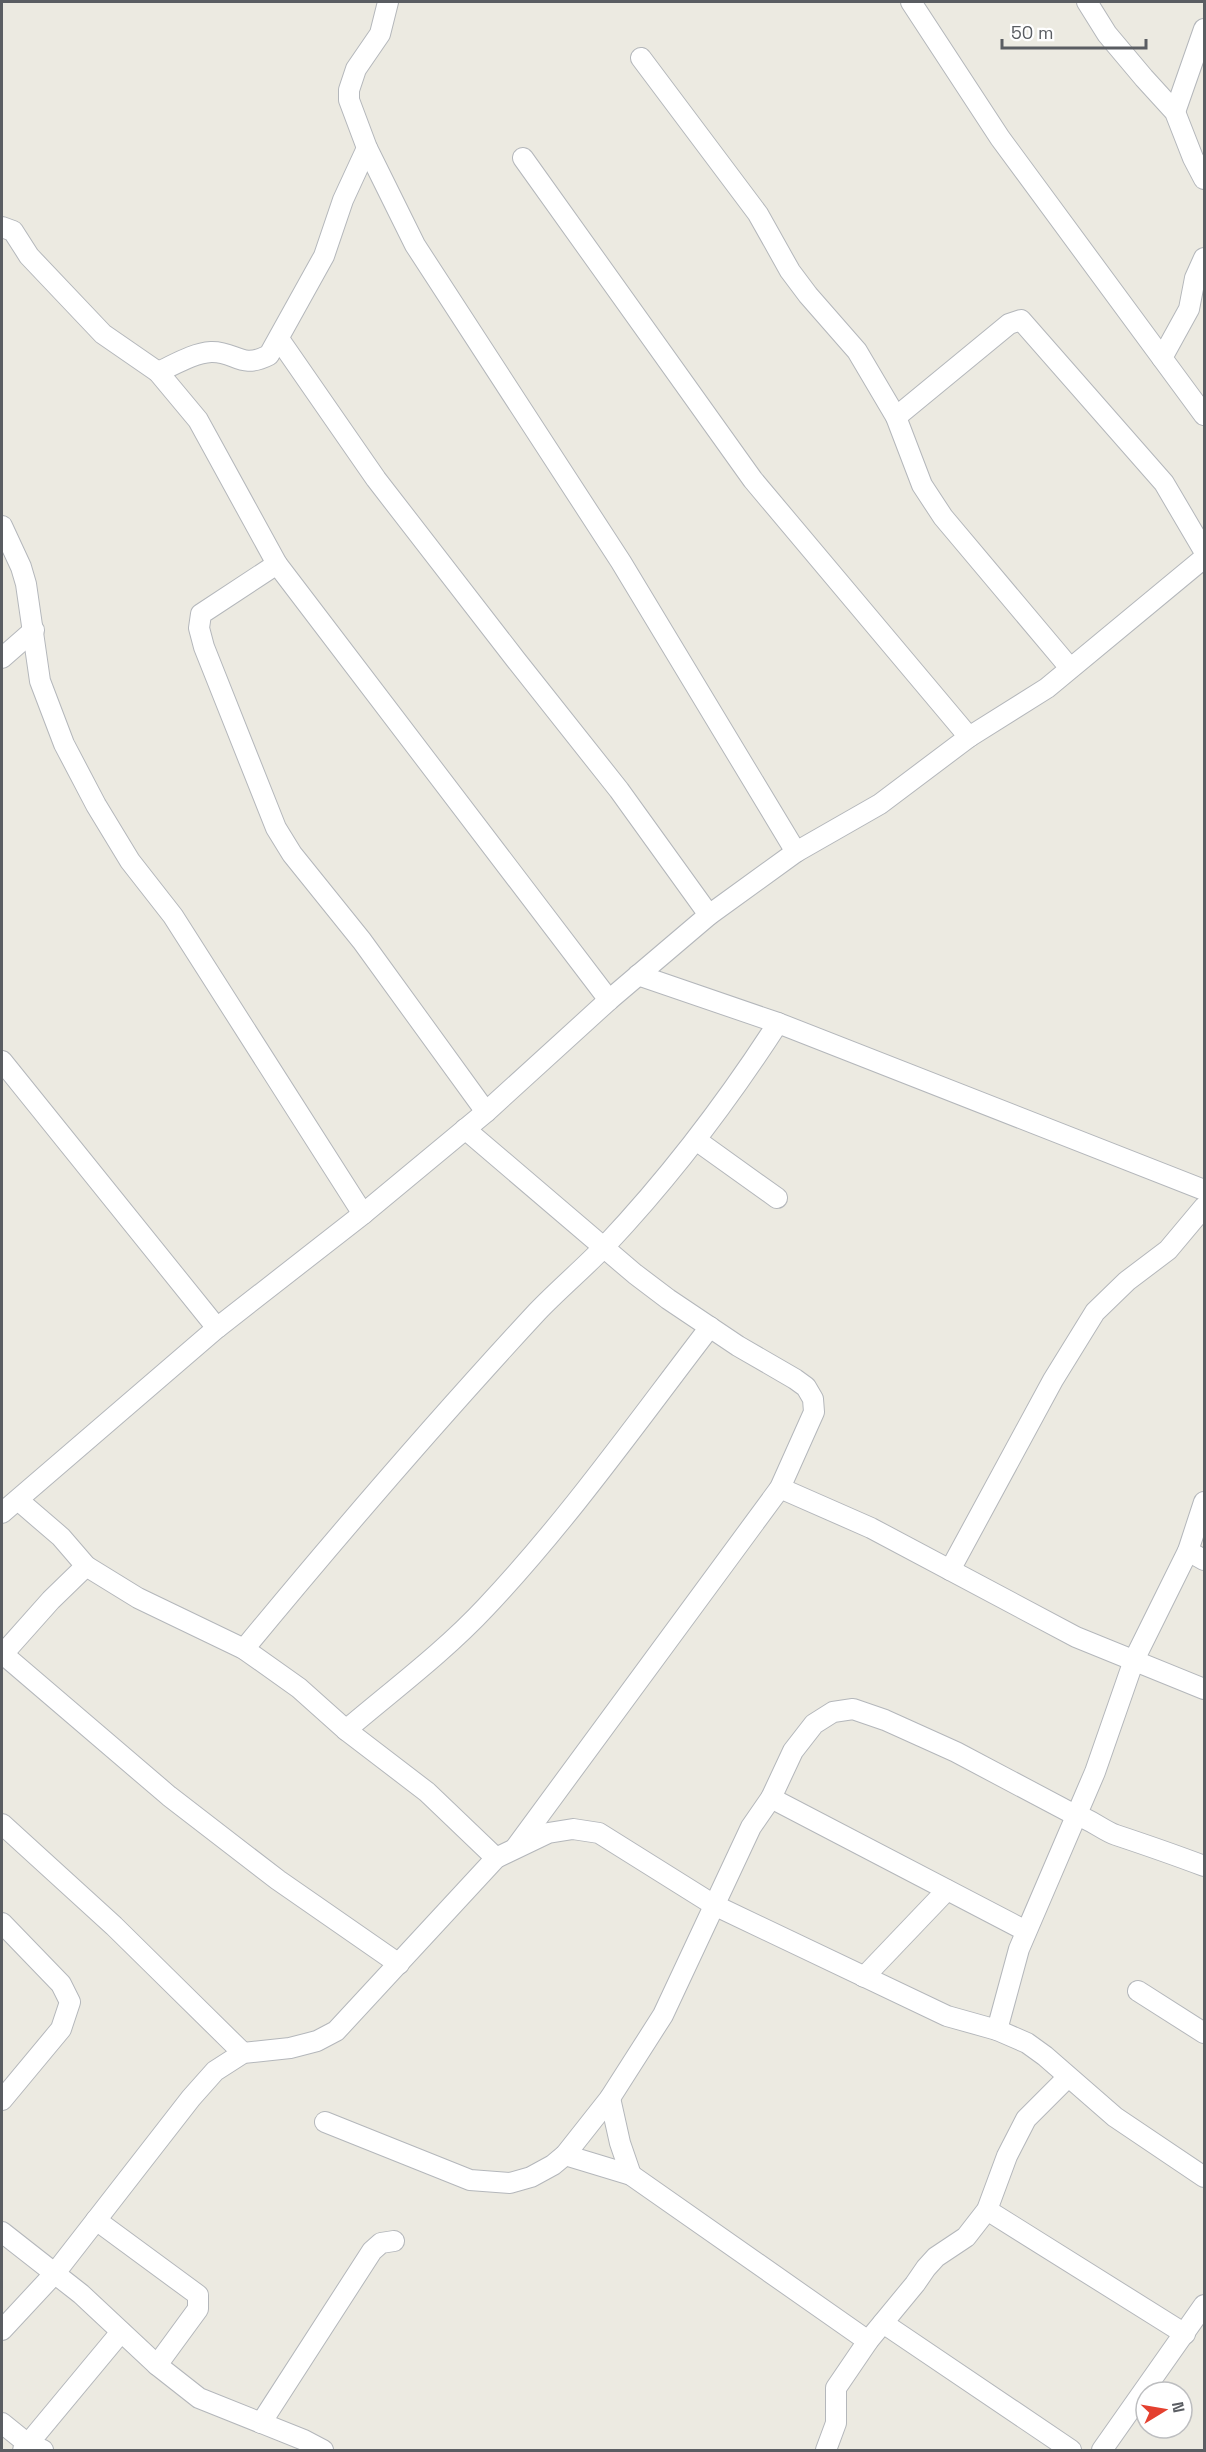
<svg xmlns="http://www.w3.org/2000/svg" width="1206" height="2452" viewBox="0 0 1206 2452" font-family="'Space Grotesk',sans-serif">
  <rect width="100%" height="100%" fill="#eceae1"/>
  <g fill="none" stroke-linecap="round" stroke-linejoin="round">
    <g stroke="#b4b7bb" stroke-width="22">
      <g id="minor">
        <path d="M 388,2 L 380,34 L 356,69 L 349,90 L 349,100 L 367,148 L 415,245 L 621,562 L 796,852"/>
        <path d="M 911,2 L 1000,138 L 1204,415"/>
        <path d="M 1087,2 L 1107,34 L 1144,78 L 1175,112 L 1193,158 L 1204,179"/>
        <path d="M 641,58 L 758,214 L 790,271 L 808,295 L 857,351 L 896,417 L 922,485 L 943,517 L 1070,668"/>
        <path d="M 1175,112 L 1204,29"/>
        <path d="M 523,158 L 753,480 L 969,737"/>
        <path d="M 2,227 L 13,231 L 29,256 L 103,334 L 158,372 L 198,420 L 277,564 L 609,1000"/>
        <path d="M 279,339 L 376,479 L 516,660 L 619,790 L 709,915"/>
        <path d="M 1162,358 L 1189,309 L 1195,278 L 1204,258"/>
        <path d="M 158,372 C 174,365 193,353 211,352 C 236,351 240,370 269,355 L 324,256 L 343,200 L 367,148"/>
        <path d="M 896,417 L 1009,324 L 1021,320 L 1164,483 L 1204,551"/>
        <path d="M 2,526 L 21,567 L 26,584 L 40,681 L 64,744 L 96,805 L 130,861 L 173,916 L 363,1214"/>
        <path d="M 277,564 L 201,614 L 199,628 L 204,647 L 276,828 L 292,854 L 362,941 L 486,1112"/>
        <path d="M 2,658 L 34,630"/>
        <path d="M 638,975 L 778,1023 L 1204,1190"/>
        <path d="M 2,1061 L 217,1328"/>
        <path d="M 465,1129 L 635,1274 L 668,1299 L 738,1346 L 795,1379 L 806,1387 L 813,1399 L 814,1412 L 780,1488 L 516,1847"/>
        <path d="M 696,1140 L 777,1198"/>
        <path d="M 780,1488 L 871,1528 L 1076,1637 L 1204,1689"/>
        <path d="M 18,1500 L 61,1537 L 86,1566 L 138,1598 L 244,1649 L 299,1688 L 346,1730 L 427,1792 L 496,1858"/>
        <path d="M 2,1513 L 217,1328 L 363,1214 L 486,1112 L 609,1000 L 709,915 L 796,852 L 880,804 L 969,737 L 1047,688 L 1204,558"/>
        <path d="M 1188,1551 L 1204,1560"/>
        <path d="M 950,1570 L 1053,1380 L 1095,1312 L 1127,1281 L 1168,1250 L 1204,1207"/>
        <path d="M 244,1649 C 339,1534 436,1421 537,1312 C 559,1289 583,1269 605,1246 C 670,1177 727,1102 778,1023"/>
        <path d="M 3,1654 L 169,1796 L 278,1880 L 399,1964"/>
        <path d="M 2,1655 L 51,1600 L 86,1566"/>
        <path d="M 346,1730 C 393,1690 444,1652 486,1607 C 568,1520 637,1422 710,1327"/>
        <path d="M 771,1798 L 1026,1931"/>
        <path d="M 2,1824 L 114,1926 L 243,2053"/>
        <path d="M 2,1923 L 61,1984 L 70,2002 L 61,2029 L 2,2100"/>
        <path d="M 864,1977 L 947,1890"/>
        <path d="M 1138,1991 L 1204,2033"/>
        <path d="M 997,2030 L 1019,1949 L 1095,1772 L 1134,1660 L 1188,1551 L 1204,1502"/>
        <path d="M 610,2098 L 620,2143 L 631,2175"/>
        <path d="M 325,2122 L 470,2180 L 510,2183 L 531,2177 L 553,2165 L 565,2155 L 610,2098 L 663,2015 L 751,1827 L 771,1798 L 793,1751 L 814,1724 L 833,1712 L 853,1709 L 885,1720 L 956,1752 L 1075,1815 C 1091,1819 1102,1830 1116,1835 C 1146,1845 1175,1855 1204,1866"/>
        <path d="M 565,2155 L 631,2175 L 868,2341"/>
        <path d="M 987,2210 L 1185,2334"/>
        <path d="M 96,2220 L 198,2295 L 198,2309 L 157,2365"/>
        <path d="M 2,2232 L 81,2294 L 157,2365 L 199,2398 L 304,2440 L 323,2450"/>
        <path d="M 883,2323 L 1071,2450"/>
        <path d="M 2,2330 L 55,2273 L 191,2098 L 215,2071 L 243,2053 L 290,2048 L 317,2041 L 336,2031 L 496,1858 L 548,1833 L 573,1829 L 599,1833 L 714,1905 L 947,2016 L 997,2030 L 1027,2043 L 1045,2056 L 1115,2117 L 1204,2177"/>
        <path d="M 2,2423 L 28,2444 L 43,2450"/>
        <path d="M 261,2423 L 372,2251 L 381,2243 L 394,2241"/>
        <path d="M 23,2450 L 121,2332"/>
        <path d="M 826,2450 L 836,2423 L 836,2388 L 868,2341 L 915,2284 L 926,2268 L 936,2257 L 966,2237 L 987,2210 L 1007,2156 L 1026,2119 L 1068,2077"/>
        <path d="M 1102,2450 L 1204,2305"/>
      </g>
    </g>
    <use href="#minor" stroke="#fff" stroke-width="20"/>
  </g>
  <rect width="1206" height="2452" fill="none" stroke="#5a5d62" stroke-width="6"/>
  <g transform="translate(1164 2410) rotate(79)"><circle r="28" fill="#ffffff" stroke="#bdbec0" stroke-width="1.5"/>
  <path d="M0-4.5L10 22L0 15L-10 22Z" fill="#e4402f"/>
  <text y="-9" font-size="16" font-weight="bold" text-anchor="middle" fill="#5a5d62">N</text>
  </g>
  <path d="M1002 39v9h144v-9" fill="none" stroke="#5a5d62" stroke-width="3"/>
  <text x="1011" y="39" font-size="18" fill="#5a5d62" stroke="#ffffff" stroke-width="4.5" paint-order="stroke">50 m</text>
</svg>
